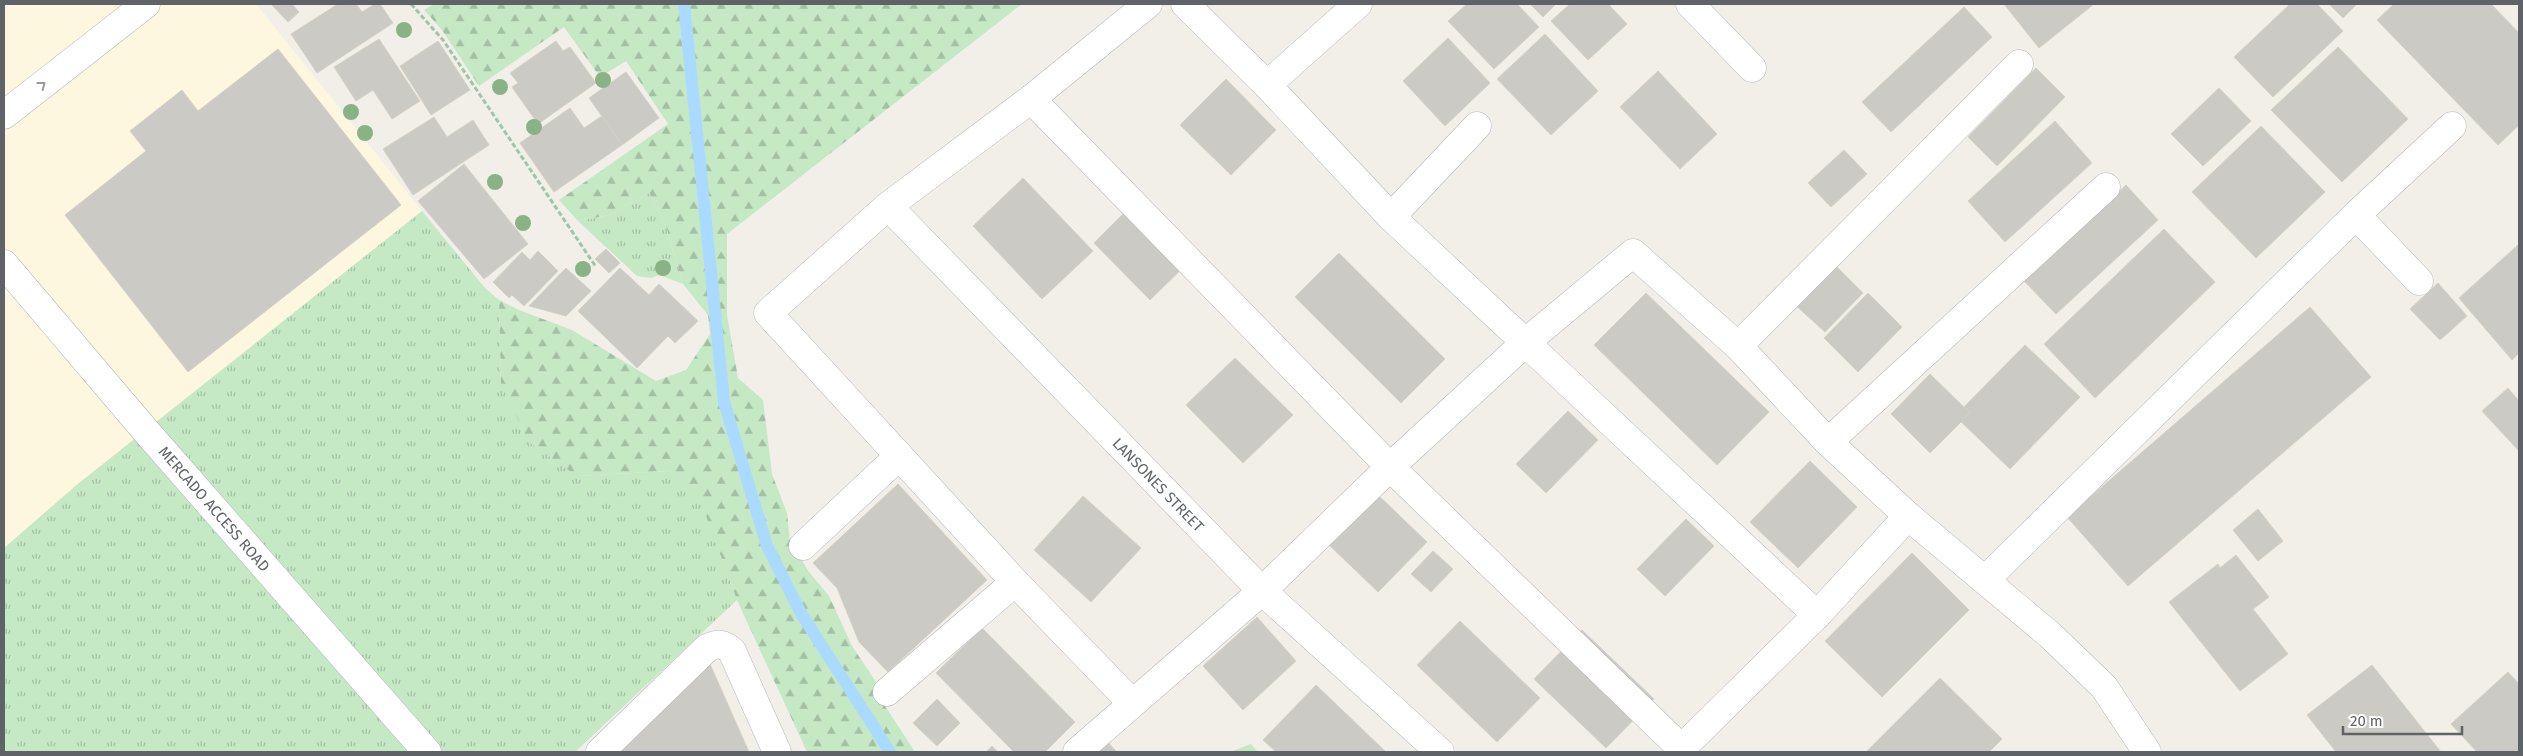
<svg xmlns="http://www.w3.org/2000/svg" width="2523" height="756" viewBox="0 0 2523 756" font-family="'Fira Sans',sans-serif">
  <defs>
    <pattern id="grass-tufts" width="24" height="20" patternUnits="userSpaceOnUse" patternTransform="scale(1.25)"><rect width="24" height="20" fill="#c5e8c5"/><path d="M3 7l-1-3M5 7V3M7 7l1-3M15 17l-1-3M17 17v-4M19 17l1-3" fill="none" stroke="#a3c0a4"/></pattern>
    <pattern id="forest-firs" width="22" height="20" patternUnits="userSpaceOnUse" patternTransform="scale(1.25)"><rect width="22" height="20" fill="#c5e8c5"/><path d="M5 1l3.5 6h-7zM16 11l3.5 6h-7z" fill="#a3c0a4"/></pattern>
  </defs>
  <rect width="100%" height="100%" fill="#f1efe8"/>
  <path fill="#fef7e0" d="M 4,4 L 256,4 L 422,211 L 79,483 L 4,548 Z"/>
  <g fill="url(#grass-tufts)">
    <path d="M 649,193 L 665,223 L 683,284 L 659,275 L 651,278 L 637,276 L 578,221 L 609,215 Z"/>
    <path d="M 422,211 L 485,288 L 499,300 L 501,384 L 577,476 L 668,471 L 697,488 L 737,600 L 575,752 L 4,752 L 4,548 L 79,483 Z"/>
  </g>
  <g fill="url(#forest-firs)">
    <path d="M 434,4 L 1022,4 L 727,234 L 727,315 L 738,378 L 763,400 L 772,474 L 787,513 L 790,541 L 809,572 L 829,596 L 852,646 L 876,682 L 874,689 L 915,752 L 807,752 L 737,600 L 696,488 L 668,471 L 577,476 L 529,442 L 501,384 L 499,300 L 519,310 L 572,330 L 656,381 L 686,370 L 710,334 L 708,315 L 683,284 L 665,223 L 649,193 L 609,215 L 578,221 L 559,200 L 668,124 L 626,61 L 600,77 L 564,27 L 479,86 L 442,30 L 424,10 Z"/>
    <path d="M 1251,744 L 1258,752 L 1230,752 Z"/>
  </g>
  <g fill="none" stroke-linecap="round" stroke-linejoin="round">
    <path stroke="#aadaff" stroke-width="12" d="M 684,4 L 724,402 L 767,546 L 802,615 L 890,752"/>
  </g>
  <g fill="#cccac5" stroke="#d6d1c6">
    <path d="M 271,4 L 292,4 L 299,12 L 288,22 Z"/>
    <path d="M 338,4 L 356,4 L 362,12 L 375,4 L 380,4 L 393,23 L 317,73 L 291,34 Z"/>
    <path d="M 1467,4 L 1517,4 L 1539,27 L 1494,69 L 1448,21 Z"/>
    <path d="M 1530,4 L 1556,4 L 1543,17 Z"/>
    <path d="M 1570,4 L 1608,4 L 1627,24 L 1588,60 L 1551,21 Z"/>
    <path d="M 2004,4 L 2094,4 L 2039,48 Z"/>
    <path d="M 2290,4 L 2317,4 L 2343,31 L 2273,97 L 2234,57 Z"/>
    <path d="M 2329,4 L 2357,4 L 2343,18 Z"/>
    <path d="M 2394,4 L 2491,4 L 2519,33 L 2519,125 L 2498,145 L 2377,20 Z"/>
    <path d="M 1964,7 L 1992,37 L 1891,132 L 1862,102 Z"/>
    <path d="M 1545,34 L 1598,91 L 1551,135 L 1497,79 Z"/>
    <path d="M 1448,38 L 1490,83 L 1445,126 L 1403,81 Z"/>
    <path d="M 379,39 L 420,101 L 392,119 L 373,90 L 356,101 L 334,67 Z"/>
    <path d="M 438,41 L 470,90 L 431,115 L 400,66 Z"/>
    <path d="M 556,41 L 563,51 L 570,47 L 596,83 L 538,124 L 512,87 L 518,83 L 510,73 Z"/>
    <path d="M 2338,47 L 2408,119 L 2342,182 L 2271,110 Z"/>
    <path d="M 278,49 L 401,205 L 188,372 L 65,215 L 146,151 L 130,131 L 182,90 L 198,111 Z"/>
    <path d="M 2036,68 L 2065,97 L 1997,166 L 1968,137 Z"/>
    <path d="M 1658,71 L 1717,134 L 1680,169 L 1620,107 Z"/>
    <path d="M 626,72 L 659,118 L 622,145 L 589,98 Z"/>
    <path d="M 1226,79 L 1276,130 L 1231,175 L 1180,125 Z"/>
    <path d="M 2219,88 L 2251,121 L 2203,166 L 2171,134 Z"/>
    <path d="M 570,108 L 584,128 L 602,116 L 622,145 L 554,192 L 520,143 Z"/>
    <path d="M 434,117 L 447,137 L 473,120 L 489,145 L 413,195 L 383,149 Z"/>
    <path d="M 2055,121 L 2092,163 L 2005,242 L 1968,201 Z"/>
    <path d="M 2261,126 L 2325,192 L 2256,258 L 2192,192 Z"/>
    <path d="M 1844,150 L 1867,174 L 1831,207 L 1808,183 Z"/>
    <path d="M 464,164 L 528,244 L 484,279 L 418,201 Z"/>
    <path d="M 1023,178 L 1093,251 L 1042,299 L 973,226 Z"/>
    <path d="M 2126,185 L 2158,220 L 2056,314 L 2023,280 Z"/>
    <path d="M 1137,200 L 1194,257 L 1150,300 L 1094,243 Z"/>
    <path d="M 2164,229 L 2215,282 L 2095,398 L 2044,344 Z"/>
    <path d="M 2519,244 L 2519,353 L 2512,360 L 2459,298 Z"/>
    <path d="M 606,249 L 620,263 L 609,273 L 595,259 Z"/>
    <path d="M 538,251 L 558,271 L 524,306 L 512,295 L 509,298 L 493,282 L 522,252 L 530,260 Z"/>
    <path d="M 1339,253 L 1445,359 L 1401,403 L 1295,297 Z"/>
    <path d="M 1832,262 L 1863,293 L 1825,332 L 1792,302 Z"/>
    <path d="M 566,268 L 591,291 L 566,316 L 529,306 Z"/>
    <path d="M 620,268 L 649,295 L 659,284 L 698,321 L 675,343 L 668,336 L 637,368 L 578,311 Z"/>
    <path d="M 2438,283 L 2467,316 L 2440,340 L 2410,309 Z"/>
    <path d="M 1646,293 L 1769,412 L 1717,465 L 1594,345 Z"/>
    <path d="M 1868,293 L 1902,327 L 1858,372 L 1824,338 Z"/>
    <path d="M 2310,307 L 2371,377 L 2128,586 L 2067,517 Z"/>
    <path d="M 2025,345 L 2080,397 L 2010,469 L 1955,416 Z"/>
    <path d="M 1235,358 L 1293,415 L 1243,463 L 1186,405 Z"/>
    <path d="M 1930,374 L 1970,413 L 1930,453 L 1891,414 Z"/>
    <path d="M 2508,388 L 2519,401 L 2519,451 L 2482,411 Z"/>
    <path d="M 1568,411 L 1598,440 L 1546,493 L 1516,464 Z"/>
    <path d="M 1810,461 L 1857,507 L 1798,568 L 1750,522 Z"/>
    <path d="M 898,484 L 987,580 L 888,672 L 859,642 L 837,588 L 813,563 Z"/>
    <path d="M 1375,492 L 1427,542 L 1378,592 L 1326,542 Z"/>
    <path d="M 1083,496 L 1141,548 L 1091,602 L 1034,550 Z"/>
    <path d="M 2258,509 L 2283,541 L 2258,561 L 2233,530 Z"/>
    <path d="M 1686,519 L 1714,546 L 1665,596 L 1637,569 Z"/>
    <path d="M 1433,551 L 1453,569 L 1431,592 L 1411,574 Z"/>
    <path d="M 1912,553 L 1969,610 L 1882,697 L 1825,641 Z"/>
    <path d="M 2236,555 L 2269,597 L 2253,609 L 2288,654 L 2240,691 L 2169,602 L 2218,564 L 2220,568 Z"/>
    <path d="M 1257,617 L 1296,661 L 1243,710 L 1203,666 Z"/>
    <path d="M 1460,621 L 1540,698 L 1497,742 L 1417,665 Z"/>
    <path d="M 982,628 L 1075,722 L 1045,752 L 1014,752 L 936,673 Z"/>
    <path d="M 1582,630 L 1654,699 L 1606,748 L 1534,679 Z"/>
    <path d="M 710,664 L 749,752 L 615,752 Z"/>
    <path d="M 2372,665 L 2441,752 L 2336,752 L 2307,715 Z"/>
    <path d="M 2508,672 L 2519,684 L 2519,752 L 2477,752 L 2451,724 Z"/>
    <path d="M 1940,678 L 2002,739 L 1989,752 L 1866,752 Z"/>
    <path d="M 1316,685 L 1386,752 L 1276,752 L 1263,740 Z"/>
    <path d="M 937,699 L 960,723 L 937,746 L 913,723 Z"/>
    <path d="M 1102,736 L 1117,752 L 1084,752 Z"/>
    <path d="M 992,746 L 998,752 L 986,752 Z"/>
  </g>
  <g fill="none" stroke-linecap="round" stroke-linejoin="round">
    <g stroke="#b5b8bc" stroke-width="29">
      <g id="minor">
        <path d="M 1185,4 L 1267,85 L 1391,217 L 1817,615"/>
        <path d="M 1690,4 L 1752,68"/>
        <path d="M 1267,85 L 1358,4"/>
        <path d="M 1031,99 L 1390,467 L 1682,749"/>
        <path d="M 4,115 L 146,4"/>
        <path d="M 888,206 L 1262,591 L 1440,752"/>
        <path d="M 2356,215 L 2419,281"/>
        <path d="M 1391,217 L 1477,126"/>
        <path d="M 4,264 L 145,430 L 427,752"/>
        <path d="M 1738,346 L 2019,64"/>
        <path d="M 1828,442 L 2106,187"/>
        <path d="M 803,546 L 899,456"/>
        <path d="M 1985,580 L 2356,215 L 2452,126"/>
        <path d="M 887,692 L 1015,582"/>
        <path d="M 1132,703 L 1015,582 L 768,313 L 888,206 L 1031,99 L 1148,4"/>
        <path d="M 600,752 L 707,648 C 718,643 723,643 732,651 L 777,752"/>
        <path d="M 1077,752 L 1262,591 L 1390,467 L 1526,342 L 1633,253 L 1738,346 L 1828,442 L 1908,516 L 2050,635 L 2104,687 L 2147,752"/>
        <path d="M 1678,752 L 1817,615 L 1908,516"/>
      </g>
    </g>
    <path stroke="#9cc7a9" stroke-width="3" stroke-dasharray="5 2.5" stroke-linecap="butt" d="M 411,4 L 443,40 L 596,267"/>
    <use href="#minor" stroke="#fff" stroke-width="28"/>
  </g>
  <g fill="#89b387">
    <circle cx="404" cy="30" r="8"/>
    <circle cx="603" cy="80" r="8"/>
    <circle cx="500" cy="87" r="8"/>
    <circle cx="351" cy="112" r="8"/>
    <circle cx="534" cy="127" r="8"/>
    <circle cx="365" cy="133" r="8"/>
    <circle cx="495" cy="182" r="8"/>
    <circle cx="523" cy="223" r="8"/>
    <circle cx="663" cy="268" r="8"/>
    <circle cx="583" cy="269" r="8"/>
  </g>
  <defs><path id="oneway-chevron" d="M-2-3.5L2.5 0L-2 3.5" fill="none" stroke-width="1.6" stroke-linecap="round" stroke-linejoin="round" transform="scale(1.25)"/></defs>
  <use stroke="#979a9d" href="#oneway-chevron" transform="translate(42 85) rotate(-38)"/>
  <g text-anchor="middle" stroke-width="4" stroke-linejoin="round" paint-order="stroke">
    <g font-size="15" fill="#5f6368" stroke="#fff">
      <text transform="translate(1158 485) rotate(46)" y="5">LANSONES STREET</text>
      <text transform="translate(214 509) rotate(49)" y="5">MERCADO ACCESS ROAD</text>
    </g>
  </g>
  <rect width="2523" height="756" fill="none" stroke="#5f6368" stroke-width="10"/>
  <path d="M2343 726v8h119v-8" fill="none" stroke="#5f6368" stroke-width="2.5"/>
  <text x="2350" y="726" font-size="15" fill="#5f6368" stroke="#ffffff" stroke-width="4" paint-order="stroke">20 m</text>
</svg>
